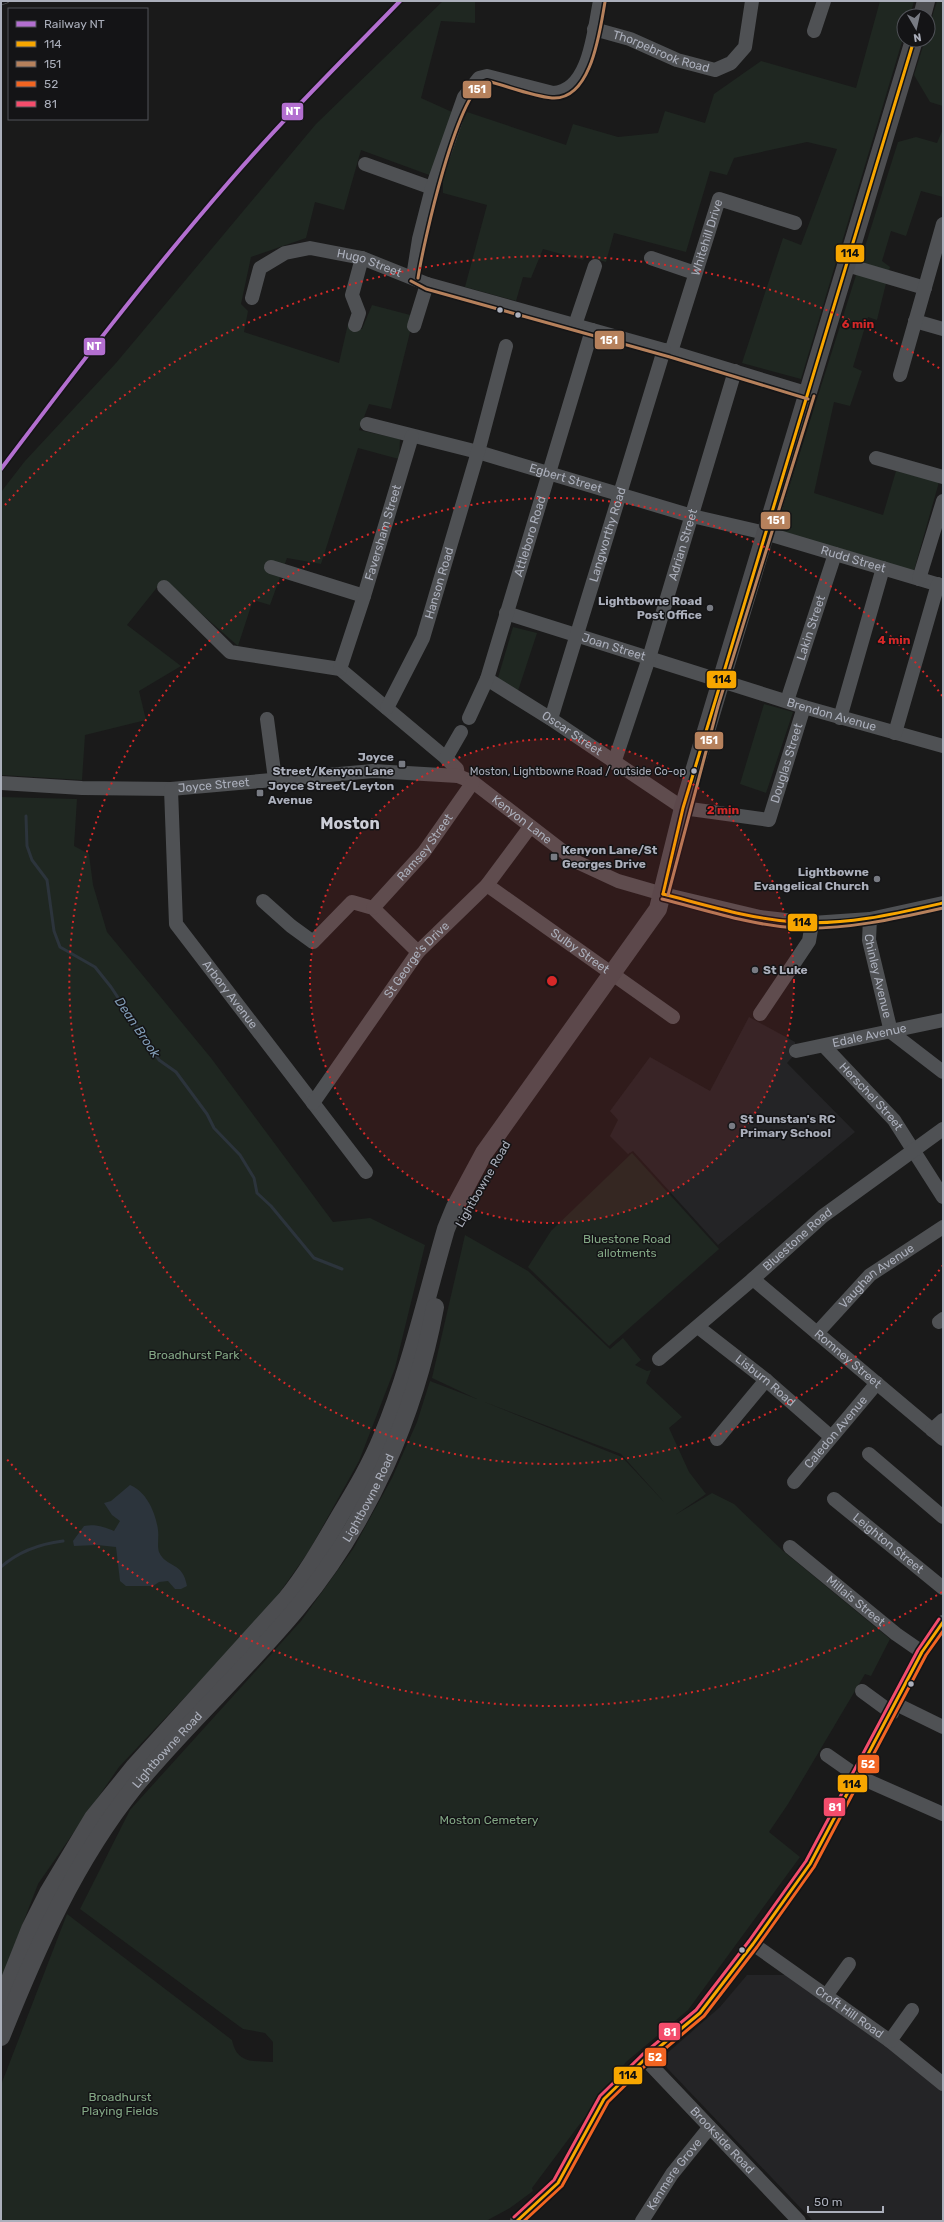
<svg xmlns="http://www.w3.org/2000/svg" width="944" height="2222" viewBox="0 0 944 2222" font-family="Rubik,sans-serif">
  <rect width="100%" height="100%" fill="#1a1a1a"/>
  <g fill="#242426">
    <path d="M 749,1017 L 795,1042 L 797,1052 L 787,1063 L 855,1132 L 718,1245 L 633,1151 L 628,1154 L 610,1136 L 618,1120 L 610,1111 L 650,1057 L 710,1091 Z"/>
    <path d="M 747,1975 L 788,1975 L 901,2056 L 943,2088 L 943,2221 L 813,2221 L 667,2068 L 663,2061 L 664,2056 L 720,2007 Z"/>
  </g>
  <g fill="#1f2721" fill-rule="evenodd">
    <path d="M 443,1 L 475,1 L 475,23 L 441,21 L 421,98 L 452,112 L 432,176 L 361,150 L 344,210 L 315,202 L 306,238 L 251,257 L 241,304 L 248,311 L 244,332 L 339,363 L 348,324 L 362,329 L 372,305 L 414,316 L 391,409 L 369,404 L 359,430 L 400,439 L 399,459 L 358,448 L 321,564 L 287,558 L 270,605 L 253,600 L 238,646 L 163,580 L 127,625 L 181,666 L 139,691 L 146,720 L 85,735 L 82,780 L 1,775 L 1,492 L 25,461 L 116,363 L 158,313 L 316,124 Z"/>
    <path d="M 880,1 L 914,1 L 910,16 L 904,16 L 904,35 L 801,379 L 742,363 L 783,238 L 801,245 L 837,149 L 807,142 L 734,158 L 727,175 L 710,171 L 686,252 L 614,233 L 606,262 L 585,256 L 583,260 L 543,249 L 531,278 L 523,277 L 516,301 L 465,287 L 487,205 L 443,193 L 443,179 L 440,178 L 464,111 L 566,145 L 573,124 L 618,137 L 658,133 L 665,111 L 705,123 L 714,94 L 761,61 L 856,88 Z"/>
    <path d="M 937,1 L 943,1 L 943,106 L 930,102 L 914,75 L 925,40 L 928,40 L 928,30 Z"/>
    <path d="M 943,129 L 943,197 L 921,191 L 906,236 L 891,231 L 882,261 L 890,267 L 877,320 L 868,317 L 853,367 L 862,371 L 850,406 L 834,402 L 814,493 L 883,515 L 896,471 L 939,482 L 913,574 L 775,532 L 898,142 L 916,137 L 937,143 Z"/>
    <path d="M 513,627 L 537,633 L 517,694 L 497,681 Z"/>
    <path d="M 764,704 L 793,712 L 766,793 L 740,784 Z"/>
    <path d="M 1,797 L 77,799 L 74,846 L 89,854 L 93,885 L 107,932 L 211,1058 L 333,1222 L 370,1218 L 425,1245 L 395,1368 L 359,1461 L 309,1551 L 268,1609 L 119,1767 L 38,1884 L 1,1980 Z"/>
    <path d="M 632,1153 L 719,1249 L 609,1346 L 528,1267 L 551,1231 Z"/>
    <path d="M 465,1235 L 528,1271 L 610,1349 L 623,1338 L 641,1360 L 635,1365 L 647,1371 L 651,1370 L 646,1383 L 682,1417 L 669,1428 L 689,1472 L 706,1494 L 675,1515 L 712,1493 L 734,1504 L 782,1550 L 890,1639 L 871,1676 L 865,1674 L 788,1804 L 769,1832 L 800,1857 L 688,2010 L 626,2062 L 532,2188 L 533,2191 L 510,2208 L 486,2221 L 1,2221 L 1,2085 L 67,1914 L 232,2040 C 237,2064 253,2061 273,2062 L 273,2042 L 265,2033 L 243,2029 L 80,1909 L 130,1810 L 301,1621 L 353,1549 L 392,1478 L 417,1422 L 430,1381 L 477,1399 L 432,1378 ZM 482,1401 L 621,1454 L 665,1503 L 622,1457 Z"/>
  </g>
  <path fill="#2c343c" d="M 130,1485 C 146,1491 156,1513 158,1530 C 159,1536 157,1546 159,1552 C 166,1568 183,1561 187,1586 L 181,1589 L 175,1589 L 168,1581 L 159,1582 L 153,1586 L 126,1586 L 120,1581 L 116,1547 L 97,1545 L 74,1546 L 73,1541 L 84,1526 C 96,1524 104,1527 114,1531 L 120,1521 L 112,1515 L 104,1503 L 111,1501 Z"/>
  <g fill="none" stroke-linecap="round" stroke-linejoin="round">
    <g stroke="#2c343c" stroke-width="3">
      <path d="M 26,816 L 27,846 L 32,860 L 47,880 L 54,931 L 60,947 L 95,967 L 111,987 L 159,1060 L 176,1072 L 207,1114 L 214,1128 L 240,1155 L 254,1178 L 257,1193 L 271,1206 L 314,1258 L 342,1269"/>
      <path d="M 1,1567 C 19,1551 39,1544 63,1541"/>
    </g>
    <g stroke="#4f5154" stroke-width="14">
      <path id="s1" d="M 594,29 L 630,39 L 677,60 L 715,70 L 731,63 L 745,47 L 752,1"/>
      <path d="M 814,31 L 824,1"/>
      <path d="M 365,164 L 432,188"/>
      <path d="M 651,258 L 695,273"/>
      <path d="M 847,265 L 925,288"/>
      <path d="M 413,277 L 419,239 L 432,188 L 464,97 L 479,78 L 487,76 L 553,93 C 590,92 594,29 600,1"/>
      <path id="s2" d="M 252,298 L 260,268 L 285,253 L 310,248 L 362,258 L 427,284 L 671,352 L 809,394"/>
      <path d="M 915,321 L 943,329"/>
      <path d="M 355,325 L 359,313 L 352,295 L 362,258"/>
      <path d="M 575,325 L 595,266"/>
      <path d="M 414,326 L 427,284"/>
      <path id="s3" d="M 671,352 L 719,199 L 795,223"/>
      <path d="M 900,375 L 943,224"/>
      <path id="s4" d="M 367,424 L 478,452 L 692,516 L 765,533 L 943,586"/>
      <path d="M 876,458 L 943,477"/>
      <path d="M 271,567 L 364,596"/>
      <path d="M 919,579 L 943,501"/>
      <path d="M 164,587 L 230,652 L 340,669 L 446,758 L 457,769 L 458,776"/>
      <path id="s5" d="M 506,613 L 804,707 L 943,746"/>
      <path id="s6" d="M 340,669 L 364,596 L 412,436"/>
      <path id="s7" d="M 487,679 L 551,719 L 683,808 L 769,820 L 804,707"/>
      <path id="s8" d="M 787,701 L 835,554"/>
      <path id="s9" d="M 387,708 L 423,638 L 478,452 L 506,346"/>
      <path id="s10" d="M 469,718 L 487,679 L 592,330"/>
      <path d="M 840,718 L 883,568"/>
      <path d="M 267,719 L 275,779"/>
      <path id="s11" d="M 551,719 L 664,350"/>
      <path d="M 895,733 L 938,584"/>
      <path d="M 446,758 L 461,732"/>
      <path id="s12" d="M 614,763 L 649,658 L 735,371"/>
      <path id="s13" d="M 1,783 L 82,788 L 171,789 L 373,771 L 458,776 L 473,782 L 577,862 L 618,881 L 663,894 L 760,917 L 812,923 L 870,919 L 943,903"/>
      <path id="s14" d="M 171,789 L 176,924 L 366,1172"/>
      <path id="s15" d="M 487,885 L 673,1017"/>
      <path d="M 263,901 L 291,926 L 313,942 L 352,902 L 373,908 L 418,952"/>
      <path id="s16" d="M 373,908 L 424,852 L 473,782"/>
      <path id="s17" d="M 870,919 L 869,940 L 891,1032 L 943,1072"/>
      <path d="M 760,1014 L 809,941 L 812,923"/>
      <path id="s18" d="M 824,1046 L 894,1120 L 943,1197"/>
      <path id="s19" d="M 796,1051 L 943,1020"/>
      <path id="s20" d="M 313,1103 L 418,952 L 487,885 L 530,827"/>
      <path id="s21" d="M 753,1279 L 943,1439"/>
      <path d="M 939,1322 L 943,1319"/>
      <path id="s22" d="M 698,1327 L 766,1380 L 830,1436"/>
      <path id="s23" d="M 817,1333 L 870,1275 L 943,1227"/>
      <path id="s24" d="M 659,1359 L 753,1279 L 823,1216 L 943,1129"/>
      <path d="M 932,1430 L 943,1420"/>
      <path d="M 717,1439 L 766,1380"/>
      <path d="M 869,1454 L 943,1517"/>
      <path id="s25" d="M 794,1482 L 877,1383"/>
      <path id="s26" d="M 834,1499 L 943,1588"/>
      <path id="s27" d="M 790,1547 L 896,1634 L 922,1652"/>
      <path d="M 862,1691 L 892,1713"/>
      <path d="M 896,1704 L 943,1727"/>
      <path d="M 827,1755 L 857,1776 L 943,1814"/>
      <path id="s28" d="M 753,1944 L 890,2041 L 943,2084"/>
      <path d="M 826,1996 L 849,1964"/>
      <path d="M 890,2041 L 912,2010"/>
      <path id="s29" d="M 645,2059 L 799,2221"/>
      <path d="M 517,2221 L 558,2183 L 604,2099 L 645,2059 L 700,2013 L 753,1944 L 810,1864 L 922,1652 L 943,1622"/>
      <path id="s30" d="M 642,2221 L 672,2174 L 709,2128"/>
    </g>
    <g stroke="#4c4d50" stroke-width="18">
      <path d="M 922,16 L 926,1"/>
      <path d="M 1,2002 L 30,1929 L 48,1893 L 93,1818 L 135,1766 L 287,1598 C 308,1572 324,1543 341,1514 C 356,1489 371,1464 382,1437 C 410,1370 426,1298 446,1229 L 455,1207 L 484,1153 L 658,909 L 683,808 L 721,681 L 914,40"/>
      <path id="s31" d="M 1,2037 C 36,1949 75,1861 135,1786 C 186,1724 247,1669 298,1607 C 368,1523 415,1415 435,1307"/>
    </g>
    <g stroke="#4f5052" stroke-width="4.5">
      <path id="rail" d="M 1,3 L 7,1"/>
    </g>
    <use href="#rail" stroke="#141416" stroke-width="3" stroke-dasharray="9" stroke-linecap="butt"/>
    <g stroke="#141416" stroke-width="6">
      <g id="bus-1">
        <path d="M 663,894 L 683,808 L 914,40"/>
        <path d="M 663,894 C 706,905 750,919 795,922 C 844,926 895,914 943,903"/>
        <path d="M 517,2221 L 558,2183 L 604,2099 L 645,2059 L 700,2013 L 753,1944 L 810,1864 L 922,1652 L 943,1622"/>
      </g>
    </g>
    <g stroke="#141416" stroke-width="6">
      <g id="bus-2">
        <path d="M 418,278 C 423,246 457,89 487,81 C 507,86 532,96 552,98 C 592,101 600,29 605,2"/>
        <path d="M 411,281 L 426,289 L 670,357 L 808,399"/>
        <path d="M 668,895 L 718,706 L 814,396"/>
        <path d="M 662,899 C 706,910 750,925 796,928 C 845,930 895,919 943,908"/>
      </g>
    </g>
    <g stroke="#141416" stroke-width="6">
      <path id="bus-3" d="M 524,2221 L 562,2186 L 608,2102 L 648,2063 L 704,2016 L 757,1947 L 814,1867 L 926,1655 L 943,1631"/>
    </g>
    <g stroke="#141416" stroke-width="6">
      <path id="bus-4" d="M 514,2217 L 554,2180 L 600,2096 L 642,2055 L 696,2010 L 749,1941 L 806,1861 L 918,1650 L 939,1619"/>
    </g>
    <use href="#bus-1" stroke="#f7a600" stroke-width="3"/>
    <use href="#bus-2" stroke="#b6815c" stroke-width="3"/>
    <use href="#bus-3" stroke="#f26522" stroke-width="3"/>
    <use href="#bus-4" stroke="#f44d6c" stroke-width="3"/>
    <g stroke="#141416" stroke-width="7">
      <path id="rail-1" d="M 1,469 C 74,372 148,275 228,183 C 282,120 342,61 400,1"/>
    </g>
    <use href="#rail-1" stroke="#b36fd0" stroke-width="4"/>
  </g>
  <circle cx="552" cy="981" r="242" fill="#d62828" fill-opacity=".12"/>
  <g fill="none" stroke="#d62828" stroke-width="2" stroke-dasharray="2 4">
    <circle cx="552" cy="981" r="242"/>
    <path d="M943 1265A483 483 0 1 1 943 697"/>
    <path d="M942 1592A725 725 0 0 1 5 1457M5 505A725 725 0 0 1 942 370"/>
  </g>
  <g fill="#abafbb" stroke="#141416" stroke-width="1.5">
    <circle cx="500" cy="310" r="3.5"/>
    <circle cx="518" cy="315" r="3.5"/>
    <circle cx="694" cy="771" r="3.5"/>
    <circle cx="911" cy="1684" r="3.5"/>
    <circle cx="742" cy="1950" r="3.5"/>
  </g>
  <g fill="#787b83" stroke="#141416" stroke-width="1.5">
    <circle cx="710" cy="608" r="4"/>
    <rect x="398" y="760" width="8" height="8" rx="2"/>
    <rect x="256" y="789" width="8" height="8" rx="2"/>
    <rect x="550" y="853" width="8" height="8" rx="2"/>
    <circle cx="877" cy="879" r="4"/>
    <circle cx="755" cy="970" r="4"/>
    <circle cx="732" cy="1126" r="4"/>
  </g>
  <g text-anchor="middle" stroke-width="3" stroke-linejoin="round" paint-order="stroke">
    <g font-size="11" fill="#abafbb" stroke="#141416" text-anchor="end">
      <text x="686" y="775">Moston, Lightbowne Road / outside Co-op</text>
    </g>
    <g font-size="12" fill="#abafbb" stroke="#141416">
      <text dy="4" stroke="none"><textPath href="#s1" startOffset="71">Thorpebrook Road</textPath></text>
      <text dy="4" stroke="none"><textPath href="#s3" startOffset="120">Whitehill Drive</textPath></text>
      <text dy="4" stroke="none"><textPath href="#s2" startOffset="147">Hugo Street</textPath></text>
      <text dy="4" stroke="none"><textPath href="#s4" startOffset="206">Egbert Street</textPath></text>
      <text dy="4" stroke="none"><textPath href="#s6" startOffset="143">Faversham Street</textPath></text>
      <text dy="4" stroke="none"><textPath href="#s11" startOffset="193">Langworthy Road</textPath></text>
      <text dy="4" stroke="none"><textPath href="#s10" startOffset="192">Attleboro Road</textPath></text>
      <text dy="4" stroke="none"><textPath href="#s12" startOffset="229">Adrian Street</textPath></text>
      <text dy="4" stroke="none"><textPath href="#s4" startOffset="505">Rudd Street</textPath></text>
      <text dy="4" stroke="none"><textPath href="#s9" startOffset="136">Hanson Road</textPath></text>
      <text dy="4" stroke="none"><textPath href="#s8" startOffset="77">Lakin Street</textPath></text>
      <text dy="4" stroke="none"><textPath href="#s5" startOffset="113">Joan Street</textPath></text>
      <text dy="4" stroke="none"><textPath href="#s5" startOffset="341">Brendon Avenue</textPath></text>
      <text dy="4" stroke="none"><textPath href="#s7" startOffset="101">Oscar Street</textPath></text>
      <text dy="4" stroke="none"><textPath href="#s7" startOffset="381">Douglas Street</textPath></text>
      <text dy="4" stroke="none"><textPath href="#s13" startOffset="213">Joyce Street</textPath></text>
      <text dy="4" stroke="none"><textPath href="#s13" startOffset="536">Kenyon Lane</textPath></text>
      <text dy="4" stroke="none"><textPath href="#s16" startOffset="80">Ramsey Street</textPath></text>
      <text dy="4" stroke="none"><textPath href="#s15" startOffset="114">Sulby Street</textPath></text>
      <text dy="4" stroke="none"><textPath href="#s20" startOffset="177">St George's Drive</textPath></text>
      <text dy="4" stroke="none"><textPath href="#s17" startOffset="58">Chinley Avenue</textPath></text>
      <text dy="4" stroke="none"><textPath href="#s14" startOffset="224">Arbory Avenue</textPath></text>
      <text dy="4" stroke="none"><textPath href="#s19" startOffset="75">Edale Avenue</textPath></text>
      <text dy="4" stroke="none"><textPath href="#s18" startOffset="69">Herschel Street</textPath></text>
      <text transform="translate(483 1184) rotate(-60)" y="4">Lightbowne Road</text>
      <text dy="4" stroke="none"><textPath href="#s24" startOffset="183">Bluestone Road</textPath></text>
      <text dy="4" stroke="none"><textPath href="#s23" startOffset="83">Vaughan Avenue</textPath></text>
      <text dy="4" stroke="none"><textPath href="#s21" startOffset="124">Romney Street</textPath></text>
      <text dy="4" stroke="none"><textPath href="#s22" startOffset="86">Lisburn Road</textPath></text>
      <text dy="4" stroke="none"><textPath href="#s25" startOffset="65">Caledon Avenue</textPath></text>
      <text dy="4" stroke="none"><textPath href="#s31" startOffset="658">Lightbowne Road</textPath></text>
      <text dy="4" stroke="none"><textPath href="#s26" startOffset="70">Leighton Street</textPath></text>
      <text dy="4" stroke="none"><textPath href="#s27" startOffset="85">Millais Street</textPath></text>
      <text dy="4" stroke="none"><textPath href="#s31" startOffset="334">Lightbowne Road</textPath></text>
      <text dy="4" stroke="none"><textPath href="#s28" startOffset="118">Croft Hill Road</textPath></text>
      <text dy="4" stroke="none"><textPath href="#s29" startOffset="112">Brookside Road</textPath></text>
      <text dy="4" stroke="none"><textPath href="#s30" startOffset="57">Kenmere Grove</textPath></text>
    </g>
    <g font-size="12" font-weight="bold" fill="#abafbb" stroke="#141416" text-anchor="start">
      <text x="702" y="605" text-anchor="end">Lightbowne Road<tspan x="702" dy="14">Post Office</tspan></text>
      <text x="394" y="761" text-anchor="end">Joyce<tspan x="394" dy="14">Street/Kenyon Lane</tspan></text>
      <text x="268" y="790">Joyce Street/Leyton<tspan x="268" dy="14">Avenue</tspan></text>
      <text x="562" y="854">Kenyon Lane/St<tspan x="562" dy="14">Georges Drive</tspan></text>
      <text x="869" y="876" text-anchor="end">Lightbowne<tspan x="869" dy="14">Evangelical Church</tspan></text>
      <text x="763" y="974">St Luke</text>
      <text x="740" y="1123">St Dunstan's RC<tspan x="740" dy="14">Primary School</tspan></text>
    </g>
    <g font-size="12" fill="#82a684" stroke="#141416">
      <text x="627" y="1243">Bluestone Road<tspan x="627" dy="14">allotments</tspan></text>
      <text x="194" y="1359">Broadhurst Park</text>
      <text x="489" y="1824">Moston Cemetery</text>
      <text x="120" y="2101">Broadhurst<tspan x="120" dy="14">Playing Fields</tspan></text>
    </g>
    <g font-size="13" font-style="italic" fill="#819cb6" stroke="#141416">
      <text transform="translate(138 1027) rotate(56)" y="5">Dean Brook</text>
    </g>
    <g font-size="16" font-weight="bold" fill="#ccced7" stroke="#141416">
      <text x="350" y="829">Moston</text>
    </g>
  </g>
  <circle cx="552" cy="981" r="6" fill="#d62828" stroke="#141416" stroke-width="2"/>
  <g font-size="12" text-anchor="middle" font-weight="bold" fill="#d62828" stroke="#141416" stroke-width="3" stroke-linejoin="round" paint-order="stroke">
    <text x="858" y="328">6 min</text>
    <text x="894" y="644">4 min</text>
    <text x="723" y="814">2 min</text>
  </g>
  <g stroke="#141416" stroke-width="1.5">
    <rect x="462" y="80" width="30" height="19" rx="4" fill="#b6815c"/>
    <rect x="281" y="102" width="23" height="19" rx="4" fill="#b36fd0"/>
    <rect x="835" y="244" width="30" height="19" rx="4" fill="#f7a600"/>
    <rect x="594" y="330" width="31" height="20" rx="4" fill="#b6815c"/>
    <rect x="83" y="337" width="23" height="19" rx="4" fill="#b36fd0"/>
    <rect x="760" y="511" width="31" height="19" rx="4" fill="#b6815c"/>
    <rect x="706" y="670" width="31" height="19" rx="4" fill="#f7a600"/>
    <rect x="694" y="731" width="30" height="19" rx="4" fill="#b6815c"/>
    <rect x="787" y="913" width="31" height="19" rx="4" fill="#f7a600"/>
    <rect x="857" y="1754" width="23" height="20" rx="4" fill="#f26522"/>
    <rect x="837" y="1774" width="31" height="19" rx="4" fill="#f7a600"/>
    <rect x="823" y="1797" width="23" height="20" rx="4" fill="#f44d6c"/>
    <rect x="658" y="2022" width="23" height="19" rx="4" fill="#f44d6c"/>
    <rect x="644" y="2047" width="23" height="20" rx="4" fill="#f26522"/>
    <rect x="613" y="2066" width="30" height="19" rx="4" fill="#f7a600"/>
  </g>
  <g font-size="11" text-anchor="middle" font-weight="bold" fill="#fff">
    <text x="477" y="93">151</text>
    <text x="293" y="115">NT</text>
    <text x="609" y="344">151</text>
    <text x="94" y="350">NT</text>
    <text x="776" y="524">151</text>
    <text x="709" y="744">151</text>
    <text x="868" y="1768">52</text>
    <text x="835" y="1811">81</text>
    <text x="670" y="2036">81</text>
    <text x="655" y="2061">52</text>
  </g>
  <g font-size="11" text-anchor="middle" font-weight="bold" fill="#111">
    <text x="850" y="257">114</text>
    <text x="722" y="683">114</text>
    <text x="802" y="926">114</text>
    <text x="852" y="1788">114</text>
    <text x="628" y="2079">114</text>
  </g>
  <rect width="944" height="2222" fill="none" stroke="#abafbb" stroke-width="4"/>
  <rect x="8" y="8" width="140" height="112" fill="#141416" stroke="#505258"/>
  <rect x="16" y="21" width="20" height="6" fill="#b36fd0" stroke="#505258"/>
  <text x="44" y="28" font-size="12" fill="#abafbb">Railway NT</text>
  <rect x="16" y="41" width="20" height="6" fill="#f7a600" stroke="#505258"/>
  <text x="44" y="48" font-size="12" fill="#abafbb">114</text>
  <rect x="16" y="61" width="20" height="6" fill="#b6815c" stroke="#505258"/>
  <text x="44" y="68" font-size="12" fill="#abafbb">151</text>
  <rect x="16" y="81" width="20" height="6" fill="#f26522" stroke="#505258"/>
  <text x="44" y="88" font-size="12" fill="#abafbb">52</text>
  <rect x="16" y="101" width="20" height="6" fill="#f44d6c" stroke="#505258"/>
  <text x="44" y="108" font-size="12" fill="#abafbb">81</text>
  <g transform="translate(916 28) rotate(171)"><circle r="19" fill="#141416" stroke="#505258"/>
  <path d="M0-3L7 15L0 10L-7 15Z" fill="#787b83"/>
  <text y="-6" font-size="11" font-weight="bold" text-anchor="middle" fill="#abafbb">N</text>
  </g>
  <path d="M808 2206v6h75v-6" fill="none" stroke="#abafbb" stroke-width="2"/>
  <text x="814" y="2206" font-size="12" fill="#abafbb" stroke="#141416" stroke-width="3" paint-order="stroke">50 m</text>
</svg>
